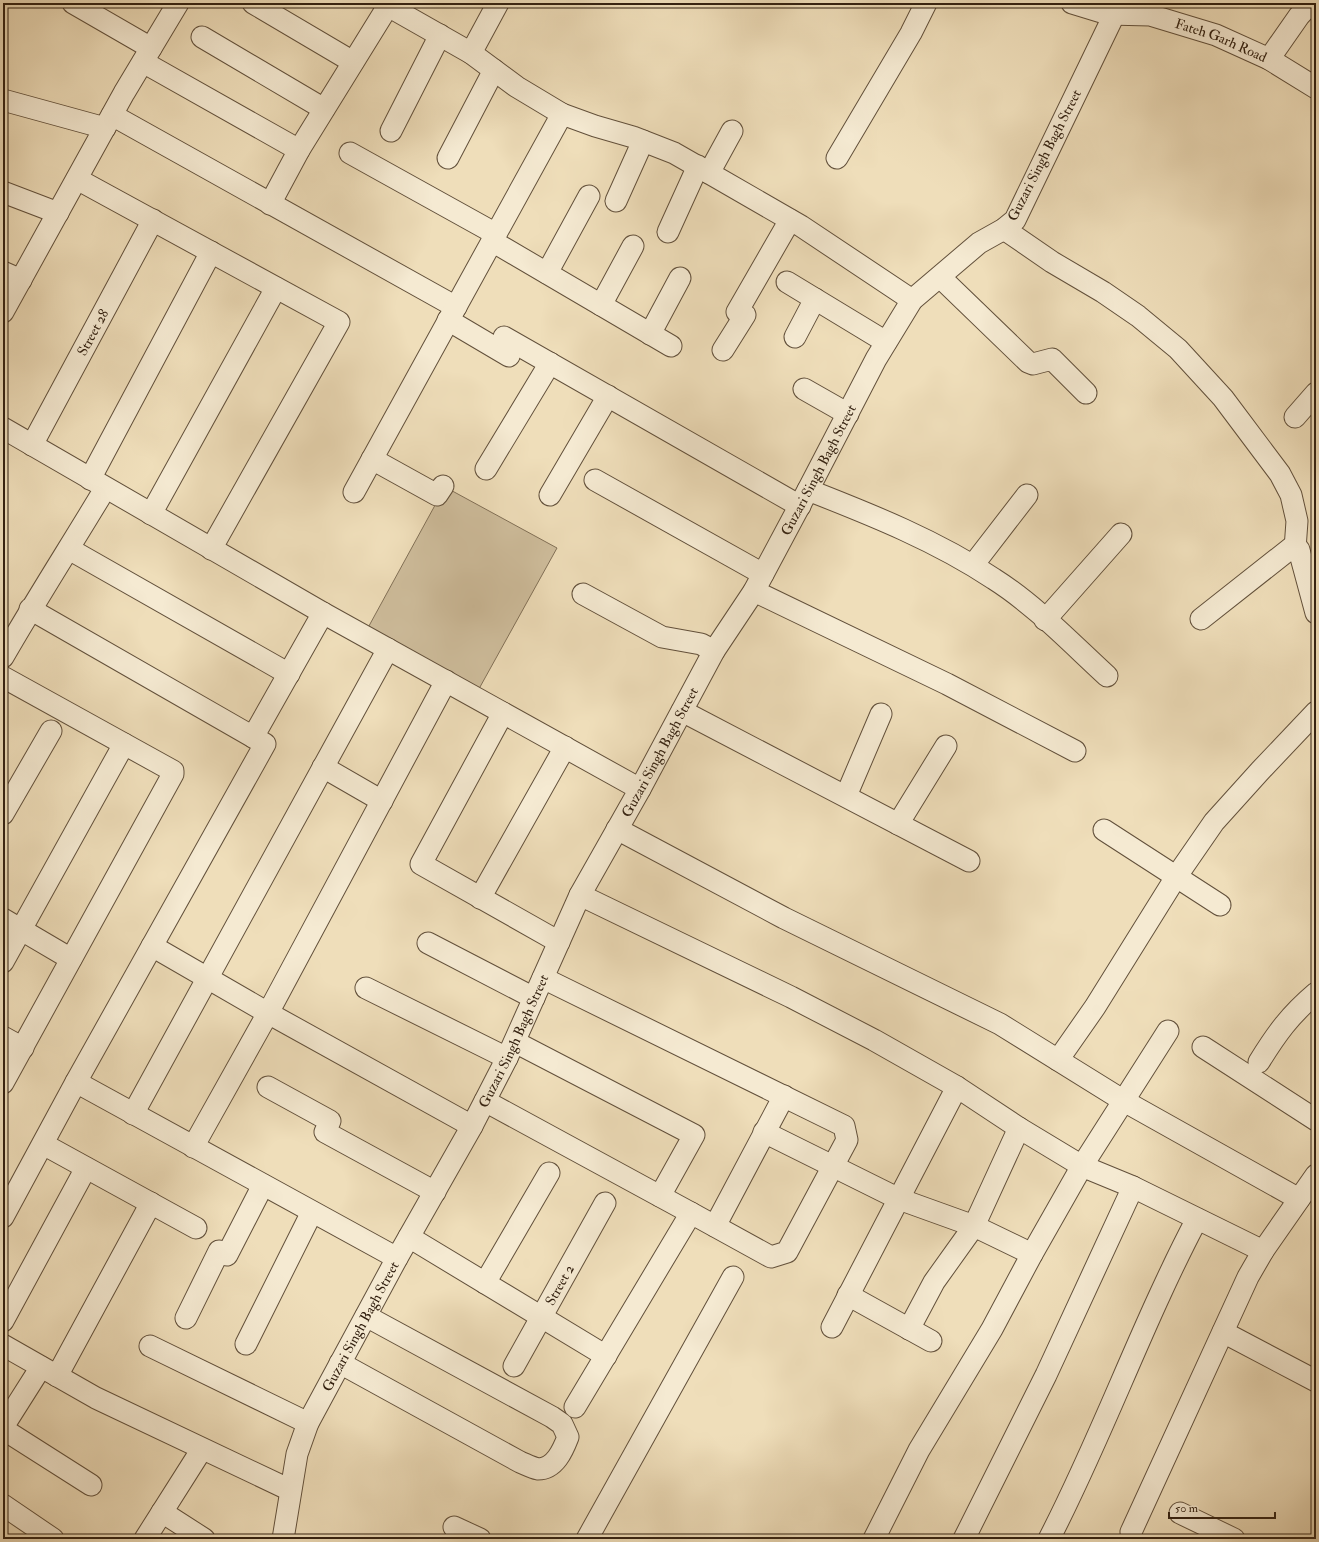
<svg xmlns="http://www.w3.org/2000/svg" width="1319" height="1542" viewBox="0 0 1319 1542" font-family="'IM FELL Double Pica',serif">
  <rect width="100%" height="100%" fill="#efdeba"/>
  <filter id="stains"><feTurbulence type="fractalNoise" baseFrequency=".005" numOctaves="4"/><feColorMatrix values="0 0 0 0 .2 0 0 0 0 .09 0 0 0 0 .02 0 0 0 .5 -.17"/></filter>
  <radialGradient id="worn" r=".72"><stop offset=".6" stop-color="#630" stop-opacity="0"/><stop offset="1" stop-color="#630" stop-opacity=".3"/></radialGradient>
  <path fill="#cfbe9d" stroke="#817057" d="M 445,487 L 557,548 L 475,696 L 364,635 Z"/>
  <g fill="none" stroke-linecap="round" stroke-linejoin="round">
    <g stroke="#62503b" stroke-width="23">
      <g id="minor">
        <path d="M 73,3 L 151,48"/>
        <path d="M 253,3 L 353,62"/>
        <path d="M 383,3 L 471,53 L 517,87 L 562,114 L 595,126 L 633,137 L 674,153 L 709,173"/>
        <path id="s1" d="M 1072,3 L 1108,14 L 1150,15 L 1216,35 L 1269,59 L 1316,88"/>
        <path d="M 202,37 L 324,109"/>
        <path d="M 471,53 L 498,3"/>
        <path d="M 1269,59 L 1299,16 L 1311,3"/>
        <path d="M 143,62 L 299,150"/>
        <path d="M 3,100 L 105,128"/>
        <path d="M 112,115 L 456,307"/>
        <path d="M 391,131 L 440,35"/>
        <path d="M 732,131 L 709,173 L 801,226 L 912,300"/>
        <path d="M 350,153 L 496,234"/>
        <path d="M 448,158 L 494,70"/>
        <path d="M 837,158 L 911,33 L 926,3"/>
        <path d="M 77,179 L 339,322 L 211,549"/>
        <path d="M 3,192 L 58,213"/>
        <path d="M 616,201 L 643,141"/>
        <path d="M 270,204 L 299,150 L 388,6"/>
        <path d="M 1004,229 L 1052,262 L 1103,292 L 1138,316 L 1178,349 L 1223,398 L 1280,474 L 1291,495 L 1297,521 L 1295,549"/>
        <path d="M 668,232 L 698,166"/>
        <path d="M 492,241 L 671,346"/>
        <path d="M 3,272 L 21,280"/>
        <path d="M 547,273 L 589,196"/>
        <path d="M 940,277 L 1028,362 L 1033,364 L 1052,359 L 1086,393"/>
        <path d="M 787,282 L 886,342"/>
        <path d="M 601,305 L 633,246"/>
        <path d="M 3,312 L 124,93 L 178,3"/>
        <path d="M 448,320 L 509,356"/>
        <path d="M 650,334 L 680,278"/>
        <path d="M 504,337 L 800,506"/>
        <path d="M 795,337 L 815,299"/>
        <path d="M 723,350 L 745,315 L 737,312 L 790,220"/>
        <path d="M 804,389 L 848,414"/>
        <path d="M 1295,417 L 1316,393"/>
        <path d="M 3,428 L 323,613 L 640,789"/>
        <path id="s2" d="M 32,445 L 153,220"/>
        <path d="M 372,459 L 437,495 L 443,486"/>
        <path d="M 486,469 L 550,363"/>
        <path d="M 90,479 L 211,252"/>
        <path d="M 595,480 L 763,574"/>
        <path d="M 808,490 C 872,515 937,541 994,579 C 1035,605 1071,643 1107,676"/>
        <path d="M 354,492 L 562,114"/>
        <path d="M 550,495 L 608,396"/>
        <path d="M 151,514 L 276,288"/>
        <path d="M 69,549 L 289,674"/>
        <path d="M 973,565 L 1027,495"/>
        <path d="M 754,591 L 947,684 L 1075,751"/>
        <path d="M 583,594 L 662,637 L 701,644 L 714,651"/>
        <path d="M 30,609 L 253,737"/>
        <path d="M 1201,619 L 1291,548 L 1299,550 L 1316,613"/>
        <path d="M 1045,620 L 1121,534"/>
        <path d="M 3,657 C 34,603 68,550 100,497"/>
        <path d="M 3,677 L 173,771 L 173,774 L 3,1083"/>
        <path d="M 682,711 L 969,861"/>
        <path d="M 503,713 L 421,864 L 559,942"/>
        <path d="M 323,767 L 382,801"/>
        <path d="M 846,796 L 881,714"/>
        <path d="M 3,814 L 51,731"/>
        <path d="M 898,824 L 946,746"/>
        <path d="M 617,829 L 784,918 L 1000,1024 L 1124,1101 L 1299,1199"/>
        <path d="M 1104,830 L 1220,905"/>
        <path d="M 580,895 L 791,997 L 874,1040 L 957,1087 L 1019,1128 L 1082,1166 L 1133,1187 L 1263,1251"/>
        <path d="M 480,898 L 565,747"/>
        <path d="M 3,919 L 71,959"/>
        <path d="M 428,943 L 534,998"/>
        <path d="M 152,946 L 268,1013 L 472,1126"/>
        <path d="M 3,962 L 124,744"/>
        <path d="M 543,978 L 844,1126 L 847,1140 L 787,1252 L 771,1257 L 691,1213 L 575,1407"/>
        <path d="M 366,988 L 507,1058"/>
        <path d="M 3,1037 L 23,1048"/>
        <path d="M 515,1042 L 694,1135 L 660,1196"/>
        <path d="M 1203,1047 L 1316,1120"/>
        <path d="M 1058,1060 L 1095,1007 L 1176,877 L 1214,822 L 1260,771 L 1316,712"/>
        <path d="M 1259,1062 C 1277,1033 1290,1015 1316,993"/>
        <path d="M 76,1082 L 397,1258"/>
        <path d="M 268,1087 L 330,1121 L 325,1132 L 435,1192"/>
        <path d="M 485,1101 L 691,1213"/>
        <path d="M 133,1114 L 388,649"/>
        <path d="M 764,1132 L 899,1199 L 974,1226 L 1032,1254"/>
        <path d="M 43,1144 L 196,1228"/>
        <path d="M 193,1147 L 268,1013 L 446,681"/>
        <path d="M 3,1217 L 76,1082 L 265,744 L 253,737 L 323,613"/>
        <path d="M 715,1226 L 784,1096"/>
        <path d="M 409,1237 L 606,1356"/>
        <path d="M 485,1283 L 549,1173"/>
        <path d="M 848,1295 L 931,1341"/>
        <path d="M 186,1318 L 219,1251 L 227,1255 L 263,1185"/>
        <path d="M 3,1321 L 86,1168"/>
        <path d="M 832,1327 L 957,1087"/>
        <path d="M 909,1329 L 934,1282 L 974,1226 L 1019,1128"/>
        <path d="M 1223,1332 L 1316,1381"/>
        <path d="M 246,1344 L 312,1212"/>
        <path d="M 3,1345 L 96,1398 L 290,1490"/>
        <path d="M 150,1346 L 308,1423"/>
        <path d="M 340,1363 L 520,1462 C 525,1464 533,1468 538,1469 C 555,1469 563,1450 568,1437 L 562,1424 L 552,1417 L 366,1316"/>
        <path id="s3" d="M 514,1366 L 605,1203"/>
        <path d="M 57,1376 L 151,1203"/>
        <path d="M 3,1427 L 41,1367"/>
        <path d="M 3,1429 L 91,1485"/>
        <path d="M 3,1505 L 53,1539"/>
        <path d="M 162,1512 L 204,1539"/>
        <path d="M 1180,1513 L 1234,1539"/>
        <path d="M 454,1527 L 480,1539"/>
        <path d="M 1131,1532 L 1248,1277 L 1263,1251 L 1316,1175"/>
        <path d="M 145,1539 L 202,1449"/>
        <path id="s4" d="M 283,1539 L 297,1454 L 308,1423 L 397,1258 L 472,1126 L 507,1058 L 580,895 L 640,789 L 714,651 L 754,591 L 808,490 L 876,359 L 912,300 L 979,243 L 1004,229 L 1015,220 L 1114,15"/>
        <path d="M 587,1539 L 733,1277"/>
        <path d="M 874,1539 L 919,1450 L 992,1329 L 1032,1254 L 1082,1166 L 1168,1031"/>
        <path d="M 964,1539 L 1046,1375 L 1133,1187"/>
        <path d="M 1049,1539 C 1103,1435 1142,1323 1197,1219"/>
      </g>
    </g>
    <use href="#minor" stroke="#f5ead2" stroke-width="21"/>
  </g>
  <g text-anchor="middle" stroke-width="3" stroke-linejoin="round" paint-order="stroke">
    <g font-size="14" fill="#332111" stroke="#f5ead2">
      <text dy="5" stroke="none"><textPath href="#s1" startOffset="155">Fateh Garh Road</textPath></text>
      <text transform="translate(1044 155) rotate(-63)" y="5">Guzari Singh Bagh Street</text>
      <text dy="5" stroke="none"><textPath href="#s2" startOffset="128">Street 28</textPath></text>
      <text dy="5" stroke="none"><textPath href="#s4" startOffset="1201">Guzari Singh Bagh Street</textPath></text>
      <text dy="5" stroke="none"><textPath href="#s4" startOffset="877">Guzari Singh Bagh Street</textPath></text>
      <text dy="5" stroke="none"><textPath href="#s4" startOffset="553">Guzari Singh Bagh Street</textPath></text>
      <text dy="5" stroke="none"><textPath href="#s3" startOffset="93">Street 2</textPath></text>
      <text dy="5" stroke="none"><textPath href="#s4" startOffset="229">Guzari Singh Bagh Street</textPath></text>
    </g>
  </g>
  <rect width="1319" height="1542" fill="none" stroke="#efdeba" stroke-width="16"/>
  <rect x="4" y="4" width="1311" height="1534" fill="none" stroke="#332111" stroke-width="2"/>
  <rect x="8" y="8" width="1303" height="1526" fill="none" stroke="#332111"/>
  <path d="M1169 1512v6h106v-6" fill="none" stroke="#332111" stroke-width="2"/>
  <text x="1175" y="1512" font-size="12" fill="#332111" stroke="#f5ead2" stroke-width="3" paint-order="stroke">50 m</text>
  <rect width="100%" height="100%" filter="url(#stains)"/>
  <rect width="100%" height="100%" fill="url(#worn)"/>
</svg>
